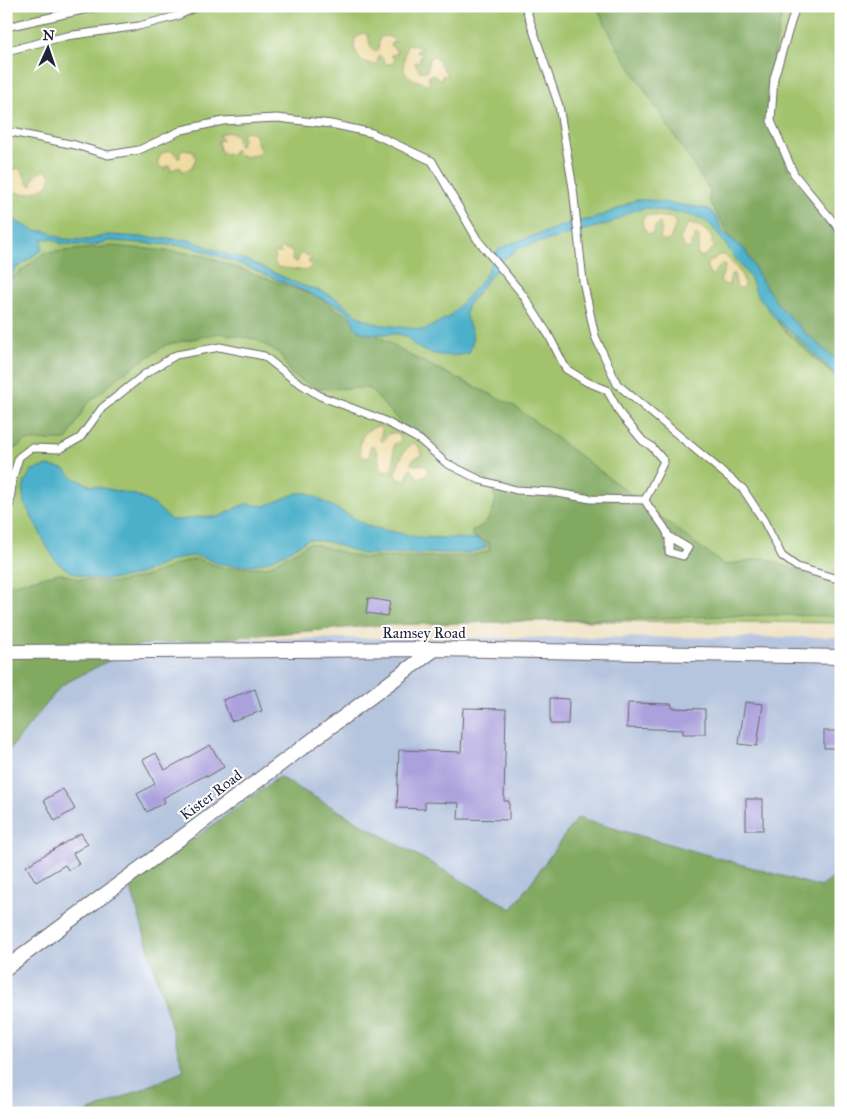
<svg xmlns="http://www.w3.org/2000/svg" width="847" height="1119" viewBox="0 0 847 1119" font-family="'IM FELL Great Primer',serif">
  <rect width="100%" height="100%" fill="#fff"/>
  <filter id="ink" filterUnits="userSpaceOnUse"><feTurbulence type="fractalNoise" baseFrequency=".02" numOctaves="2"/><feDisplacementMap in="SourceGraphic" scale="10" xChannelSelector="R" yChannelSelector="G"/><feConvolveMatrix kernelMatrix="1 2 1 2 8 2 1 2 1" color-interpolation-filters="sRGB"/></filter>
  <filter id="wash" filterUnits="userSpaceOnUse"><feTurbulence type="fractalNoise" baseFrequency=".0096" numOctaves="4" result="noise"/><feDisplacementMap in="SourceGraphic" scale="20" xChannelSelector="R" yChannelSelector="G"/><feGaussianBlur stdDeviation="1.12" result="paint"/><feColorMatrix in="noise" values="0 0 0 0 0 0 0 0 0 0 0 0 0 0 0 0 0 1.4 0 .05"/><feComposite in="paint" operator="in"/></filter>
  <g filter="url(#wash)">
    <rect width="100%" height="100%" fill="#f0e3c6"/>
    <path fill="#b6c5de" d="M 841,637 L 841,1113 L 6,1113 L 6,639 Z"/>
    <path fill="#a2c36c" stroke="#627254" d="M 6,6 L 841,6 L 841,623 L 6,616 Z"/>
    <g fill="#81a960" stroke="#52664e">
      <path d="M 596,6 L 783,6 L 772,65 L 768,101 L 768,123 L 791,175 L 827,221 L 841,243 L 841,383 L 780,326 L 709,200 L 710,191 L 617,47 Z"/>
      <path d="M 113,246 L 199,254 L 316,296 L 407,354 L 513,405 L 724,565 L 764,558 L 841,586 L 841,616 L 774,615 L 383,625 L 139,645 L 62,685 L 6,754 L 6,586 L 59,573 L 79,579 L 115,583 L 144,577 L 183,562 L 197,559 L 224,568 L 267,567 L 310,543 L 362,558 L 470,556 L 489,551 L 489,543 L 472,536 L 472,531 C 489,523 492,516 496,498 L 486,479 L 459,467 L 430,439 L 401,424 L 369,388 L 317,389 L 291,374 L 280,354 L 255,339 L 219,333 L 166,345 L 121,375 L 86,405 L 67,440 L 26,441 L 6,455 L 6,283 L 44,253 Z"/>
      <path d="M 279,777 L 512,909 L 577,818 L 821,887 L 841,872 L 841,1113 L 86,1113 L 184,1071 L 130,885 Z"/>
    </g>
    <g fill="#eeda9e" stroke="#887e6c">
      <path d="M 363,33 L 368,35 L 370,46 L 373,51 L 376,52 C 380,48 378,42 380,37 L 387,36 L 395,40 L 396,42 L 392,42 L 391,46 L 397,51 L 395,56 L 392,54 L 391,56 L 395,59 L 392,64 L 384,64 L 385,61 L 379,55 L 377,64 L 375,65 L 360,60 L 354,48 L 355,39 Z"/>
      <path d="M 407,44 L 410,44 L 421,48 L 416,51 L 417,53 L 422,53 L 423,54 L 420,57 L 420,60 L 415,63 L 419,71 L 427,71 L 429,59 L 433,56 C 441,61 441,68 448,75 L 442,76 L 441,80 L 431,74 L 428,78 L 430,83 L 429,85 C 398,74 402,73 407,44 Z"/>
      <path d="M 247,131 L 254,133 L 260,151 L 258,154 L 245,157 L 237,154 L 237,150 L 234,150 L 233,154 L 225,154 L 221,152 L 218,142 L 219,140 L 222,141 L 223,140 L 219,135 C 226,132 230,131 236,135 L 239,146 L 240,146 L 243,140 L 242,133 Z"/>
      <path d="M 183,149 L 195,151 L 193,154 L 196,158 L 191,169 L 182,171 L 180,166 L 170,171 L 170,166 L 165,166 L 165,170 L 157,164 L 161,154 L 170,150 L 175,154 L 178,158 L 180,158 L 180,152 Z"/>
      <path d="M 18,168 C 25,172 24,180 30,185 L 32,185 C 33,175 37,174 45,170 L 51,175 L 48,185 C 36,192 24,198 11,189 C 10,177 6,174 18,168 Z"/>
      <path d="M 646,215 L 673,218 L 676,225 L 669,241 L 664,241 L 660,237 L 662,229 L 659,228 L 662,225 L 659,223 L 655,227 L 652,234 L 648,234 L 643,227 L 642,220 Z"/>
      <path d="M 688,224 C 699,224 708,230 713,240 L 711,242 L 715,247 L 704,256 L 698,256 L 697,252 L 699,246 L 699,236 L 697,234 L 695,236 L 695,239 L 690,245 L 692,247 L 686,249 L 680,239 Z"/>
      <path d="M 282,248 L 289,250 L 293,254 L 292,261 L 297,262 L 301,253 L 311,257 L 311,259 L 308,261 L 310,264 L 312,263 L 312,266 L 306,271 L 277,267 L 274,261 L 275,253 L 282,253 L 278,251 Z"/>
      <path d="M 719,255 L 725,255 C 733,264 747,276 743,288 L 737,288 L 734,274 L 731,274 L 729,285 L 725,285 L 720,281 L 725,268 L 724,264 L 722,264 L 711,276 L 706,265 Z"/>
      <path d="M 379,426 L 382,429 L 380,438 L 381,441 L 383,441 L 388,434 L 394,433 L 398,434 L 401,439 L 399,442 L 394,444 C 392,454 398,472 384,472 C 377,464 381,452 372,445 L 370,447 L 370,456 L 366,458 L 361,456 C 357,442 364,428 379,426 Z"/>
      <path d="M 414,443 L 419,447 L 422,455 L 412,460 L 411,464 L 416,465 L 424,464 L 428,471 L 425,476 L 418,478 L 410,468 L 406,480 C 400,480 397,479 395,473 C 399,462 403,448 414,443 Z"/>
    </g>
    <g fill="#4bb0ca" stroke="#366982">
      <path d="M 635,200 L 649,200 L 709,209 L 717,218 L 722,231 L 745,250 L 762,281 L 779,306 L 804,332 L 841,364 L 841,380 L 796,336 L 776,319 L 756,293 L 751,279 L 711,225 L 700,218 L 684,214 L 647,208 L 631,211 L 611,223 L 519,248 L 505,258 L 467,306 C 464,318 467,319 471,329 C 474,336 472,346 469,353 C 453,358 428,356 414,345 C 410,341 408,336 402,335 C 388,331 370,339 357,329 C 353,326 354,323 352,319 C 350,314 343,309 338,306 L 246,266 L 190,246 L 109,241 L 91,246 L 63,244 L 52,239 L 42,239 L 42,250 L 14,270 L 9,288 L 6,289 L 6,201 L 11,216 L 19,223 L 36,231 L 46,231 L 63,239 L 88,240 L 108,235 L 191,240 L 217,251 L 248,261 L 301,285 L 324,292 L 339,300 L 358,316 L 377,324 L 424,330 L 450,316 L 478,285 L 488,271 L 492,260 L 498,250 L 509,244 L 545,232 L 569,223 L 592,219 L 613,211 Z"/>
      <path d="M 48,466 L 65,469 L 72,477 L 89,485 L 136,495 L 155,505 L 171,520 L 181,520 L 198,517 L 219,517 L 240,506 L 247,504 L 265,506 L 297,493 L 308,493 L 370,527 L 418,537 L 477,539 L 487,545 L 485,548 L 469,553 L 362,554 L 329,542 L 309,539 C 276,558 262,570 221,564 C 211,562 202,555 192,556 C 177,557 160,566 145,572 C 121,581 91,583 68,570 C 64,567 59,565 56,561 C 48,551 42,536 36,525 C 24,503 16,493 32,470 Z"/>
    </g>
    <g id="blocks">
      <g fill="#aba1dc">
        <path d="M 368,598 L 390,602 L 387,616 L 366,613 Z"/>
        <path d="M 255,689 L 262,711 L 231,721 L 223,700 Z"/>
        <path d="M 550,698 L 569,699 L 568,724 L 550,724 Z"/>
        <path d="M 745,702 L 763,704 L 757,746 L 739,744 Z"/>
        <path d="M 628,703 L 672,704 L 672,708 L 705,709 L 705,734 L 683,734 L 683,730 L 627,728 Z"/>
        <path d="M 463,708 L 506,709 L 504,801 L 509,801 L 509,820 L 458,819 L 459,803 L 425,802 L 425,809 L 397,808 L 399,750 L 461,752 Z"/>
        <rect x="824" y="731" width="17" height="17"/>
        <path d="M 210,745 L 224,767 L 207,777 L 206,775 L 163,798 L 165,802 L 147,812 L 137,794 L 155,784 L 143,760 L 156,753 L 165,770 Z"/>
        <path d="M 63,789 L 75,809 L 55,821 L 44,800 Z"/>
        <rect x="746" y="799" width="17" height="31"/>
        <path d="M 81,833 L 88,844 L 73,853 L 79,864 L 68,870 L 65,865 L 36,882 L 26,866 Z"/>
      </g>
    </g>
  </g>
  <g filter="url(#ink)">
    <use href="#blocks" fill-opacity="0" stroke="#6a666c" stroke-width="1"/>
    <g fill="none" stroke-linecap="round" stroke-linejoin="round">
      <g stroke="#6a666c" stroke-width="9">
        <g id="service">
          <path d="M 525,6 L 559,106 L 573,188 L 583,281 L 595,336 L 617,384 L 743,489 L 764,521 L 782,556 L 797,567 L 841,580"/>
          <path d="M 796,6 L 774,78 L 771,121 L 794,174 L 841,231"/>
          <path d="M 6,27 L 101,6"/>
          <path d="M 6,51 L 67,36 L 139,26 L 177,16 L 198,6"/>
          <path d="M 6,131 L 75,145 L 108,155 L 139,150 L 182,130 L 223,121 L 277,118 L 331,124 L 372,133 L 432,161 L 477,239 L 523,295 L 548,334 L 566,369 L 587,382 L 607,390 L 621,415 L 643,441 L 651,446 L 664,461 L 645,500 C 651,513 664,523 668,535 C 670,540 669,547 669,552 L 683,556 L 688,548 L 668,536"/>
          <path d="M 6,511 L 9,509 L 13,477 L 19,457 L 31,448 L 60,449 L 80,438 L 102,408 L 145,374 L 176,355 L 220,347 L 264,356 L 293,379 L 320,396 L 383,420 L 420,440 L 446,463 L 480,480 L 516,490 L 552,492 L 591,499 L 645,500"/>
        </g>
      </g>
      <g stroke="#6a666c" stroke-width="16">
        <g id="minor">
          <path d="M 6,652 L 435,649 L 841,657"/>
          <path d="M 6,968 L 435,649"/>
        </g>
      </g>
      <use href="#service" stroke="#fff" stroke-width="7"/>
      <use href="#minor" stroke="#fff" stroke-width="14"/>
    </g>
  </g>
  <g text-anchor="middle" stroke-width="4" stroke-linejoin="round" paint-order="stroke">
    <g font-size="15" fill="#22223b" stroke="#fff">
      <text x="424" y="638">Ramsey Road</text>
      <text transform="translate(211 795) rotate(-37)" y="5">Kister Road</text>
    </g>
  </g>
  <rect width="847" height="1119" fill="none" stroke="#fff" stroke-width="25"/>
  <g transform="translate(48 48) rotate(3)" stroke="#ffffff" stroke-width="4" paint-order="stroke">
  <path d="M0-4L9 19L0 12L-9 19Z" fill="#22223b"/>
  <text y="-8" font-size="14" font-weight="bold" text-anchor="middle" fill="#22223b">N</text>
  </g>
</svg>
